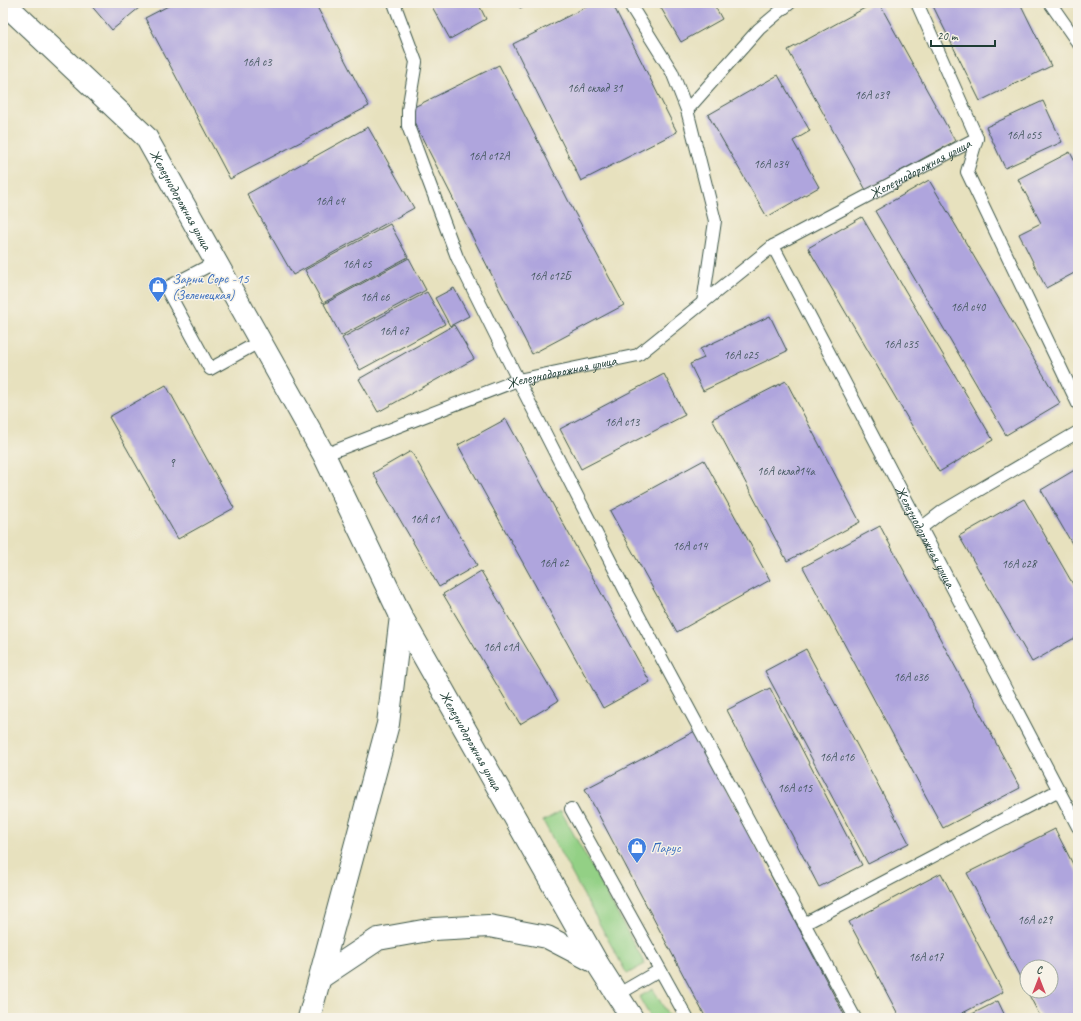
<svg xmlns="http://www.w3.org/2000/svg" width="1081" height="1021" viewBox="0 0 1081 1021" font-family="Caveat,sans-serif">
  <rect width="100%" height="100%" fill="#f7f3e8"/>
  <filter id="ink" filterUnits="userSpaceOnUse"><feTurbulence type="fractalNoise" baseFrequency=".025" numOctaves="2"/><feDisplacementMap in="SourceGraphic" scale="8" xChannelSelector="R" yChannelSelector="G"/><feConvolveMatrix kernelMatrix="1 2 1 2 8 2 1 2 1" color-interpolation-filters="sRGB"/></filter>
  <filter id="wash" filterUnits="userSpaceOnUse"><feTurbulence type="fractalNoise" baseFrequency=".012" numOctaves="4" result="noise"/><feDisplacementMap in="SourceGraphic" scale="16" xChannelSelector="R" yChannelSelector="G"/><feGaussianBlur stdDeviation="0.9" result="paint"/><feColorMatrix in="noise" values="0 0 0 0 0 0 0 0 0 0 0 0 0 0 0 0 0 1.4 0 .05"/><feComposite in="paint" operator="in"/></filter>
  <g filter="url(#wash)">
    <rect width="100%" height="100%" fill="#e7e1be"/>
    <g fill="#93d085" stroke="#59865c">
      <path d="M 561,811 L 645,964 L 627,974 L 543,821 Z"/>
      <path d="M 653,989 L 670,1018 L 651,1018 L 639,997 Z"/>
    </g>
    <g id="blocks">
      <g fill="#afa5dd">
        <path d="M 89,3 L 145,3 L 112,30 Z"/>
        <path d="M 174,3 L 315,3 L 369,106 L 230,179 L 145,18 Z"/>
        <path d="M 430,3 L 478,3 L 486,19 L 450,39 Z"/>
        <path d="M 517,3 L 530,3 L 520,8 Z"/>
        <path d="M 594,3 L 612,3 L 677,132 L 581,181 L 513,44 Z"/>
        <path d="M 658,3 L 713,3 L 722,19 L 681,42 Z"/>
        <path d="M 874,3 L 879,3 L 955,141 L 866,190 L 788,50 Z"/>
        <path d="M 934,3 L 1020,3 L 1051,66 L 980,101 L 932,4 Z"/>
        <path d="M 499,65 L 569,202 L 624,305 L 532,354 L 408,110 Z"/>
        <path d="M 778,75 L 810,131 L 793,141 L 819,187 L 767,217 L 708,115 Z"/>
        <path d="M 1043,101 L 1062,142 L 1005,168 L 986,127 Z"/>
        <path d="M 368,127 L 414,208 L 293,275 L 247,194 Z"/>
        <path d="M 1070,152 L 1078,168 L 1078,271 L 1046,288 L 1019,234 L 1041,223 L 1018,179 Z"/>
        <path d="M 929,180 L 1060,403 L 1006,435 L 875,211 Z"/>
        <path d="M 862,217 L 993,440 L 939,472 L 808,248 Z"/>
        <path d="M 390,224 L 408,257 L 323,303 L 305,270 Z"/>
        <path d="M 409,258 L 426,290 L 341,336 L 324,304 Z"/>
        <path d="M 454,288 L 469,316 L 450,326 L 435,298 Z"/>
        <path d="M 427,292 L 445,324 L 360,370 L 342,338 Z"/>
        <path d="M 770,316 L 787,351 L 703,391 L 690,364 L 704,358 L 700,349 Z"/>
        <path d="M 454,325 L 474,359 L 378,412 L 359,379 Z"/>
        <path d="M 664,374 L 685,415 L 581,469 L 560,429 Z"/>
        <path d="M 786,381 L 860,522 L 787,561 L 712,419 Z"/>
        <path d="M 166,385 L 234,508 L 178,539 L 109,417 Z"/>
        <path d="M 506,419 L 650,682 L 603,708 L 458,445 Z"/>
        <path d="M 411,451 L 477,565 L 439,587 L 373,473 Z"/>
        <path d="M 704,460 L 770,580 L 677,632 L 610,511 Z"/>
        <path d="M 1078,468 L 1078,554 L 1041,490 Z"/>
        <path d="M 1024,499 L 1078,593 L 1078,636 L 1032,662 L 959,536 Z"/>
        <path d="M 880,526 L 1020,788 L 943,828 L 803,567 Z"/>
        <path d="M 481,571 L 558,701 L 520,724 L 443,594 Z"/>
        <path d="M 806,649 L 909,843 L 868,864 L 765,671 Z"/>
        <path d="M 770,688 L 862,865 L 819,887 L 727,710 Z"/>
        <path d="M 695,731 L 846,1018 L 706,1018 L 585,789 Z"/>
        <path d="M 1055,829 L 1078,874 L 1078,1018 L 1041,1018 L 1027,991 L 1051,991 L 1051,967 L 1027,967 L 1027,991 L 967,873 Z"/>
        <path d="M 941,873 L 1003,992 L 953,1018 L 900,1018 L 849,922 Z"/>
        <path d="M 998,1001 L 1006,1018 L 964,1018 Z"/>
      </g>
    </g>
  </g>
  <g filter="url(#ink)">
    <use href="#blocks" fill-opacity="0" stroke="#3d5649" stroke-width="1"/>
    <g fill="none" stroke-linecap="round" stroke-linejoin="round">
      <g stroke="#3d5649" stroke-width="14">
        <g id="lane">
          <path d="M 394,3 L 416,62 L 408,110 L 408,126 L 457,257 L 518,380 L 626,592 L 855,1018"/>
          <path d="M 629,3 L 672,72 L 687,110 L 715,221 L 703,303"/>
          <path d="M 1050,3 L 1078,43"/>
          <path d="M 687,110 L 759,29 L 790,3"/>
          <path d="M 977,138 L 967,172 L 1078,404"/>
          <path id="s1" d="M 773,246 L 1078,827"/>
          <path d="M 216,262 L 166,288 L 210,369 L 261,341"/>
          <path id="s2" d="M 324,455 L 518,380 L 638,355 L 773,246 L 977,138 L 917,3"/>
          <path d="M 921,528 L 943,511 L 1078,432"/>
          <path d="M 571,809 L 687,1018"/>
          <path d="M 804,924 L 1059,790"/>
          <path d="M 617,995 L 660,970"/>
        </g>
      </g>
      <g stroke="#3d5649" stroke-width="24">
        <g id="street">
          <path id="s3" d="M 4,3 L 146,137 L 324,455 L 401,616 L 597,963 L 632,1018"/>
          <path d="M 321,977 L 378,939 L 434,929 L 489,926 L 547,937 L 597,963"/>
          <path d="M 309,1018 L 388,724 L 401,616"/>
        </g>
      </g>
      <use href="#lane" stroke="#fff" stroke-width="12"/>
      <use href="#street" stroke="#fff" stroke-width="22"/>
    </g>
  </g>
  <defs>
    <g id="shop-pin" transform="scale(1)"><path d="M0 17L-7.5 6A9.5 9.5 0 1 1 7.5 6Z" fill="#3f7fe0" stroke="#f7f3e8"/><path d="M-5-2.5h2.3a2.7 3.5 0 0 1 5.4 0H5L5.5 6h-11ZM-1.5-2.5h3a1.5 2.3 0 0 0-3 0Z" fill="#fff"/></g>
  </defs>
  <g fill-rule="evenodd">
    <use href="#shop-pin" x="158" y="286"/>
    <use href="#shop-pin" x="637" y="847"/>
  </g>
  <g text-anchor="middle" stroke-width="3" stroke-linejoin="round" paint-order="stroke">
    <g font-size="12" fill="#43575e">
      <text x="257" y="66">16А с3</text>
      <text x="595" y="92">16А склад 31</text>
      <text x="872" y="99">16А с39</text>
      <text x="1024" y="139">16А с55</text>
      <text x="489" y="160">16А с12А</text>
      <text x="771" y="168">16А с34</text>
      <text x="330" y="205">16А с4</text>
      <text x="357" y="268">16А с5</text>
      <text x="550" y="280">16А с12Б</text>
      <text x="375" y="301">16А с6</text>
      <text x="968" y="311">16А с40</text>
      <text x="394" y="335">16А с7</text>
      <text x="901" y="348">16А с35</text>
      <text x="741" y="359">16А с25</text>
      <text x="622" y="426">16А с13</text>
      <text x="172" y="467">9</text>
      <text x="786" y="475">16А склад14а</text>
      <text x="425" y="523">16А с1</text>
      <text x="690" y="550">16А с14</text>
      <text x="554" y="567">16А с2</text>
      <text x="1019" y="568">16А с28</text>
      <text x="501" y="651">16А с1А</text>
      <text x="911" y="681">16А с36</text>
      <text x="837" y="761">16А с16</text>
      <text x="795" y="792">16А с15</text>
      <text x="1035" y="924">16А с29</text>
      <text x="926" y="961">16А с17</text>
    </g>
    <g font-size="14" fill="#1f3d34" stroke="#f7f3e8">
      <text dy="5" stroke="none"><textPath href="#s2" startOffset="670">Железнодорожная улица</textPath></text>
      <text dy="5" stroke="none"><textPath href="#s3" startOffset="267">Железнодорожная улица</textPath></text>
      <text dy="5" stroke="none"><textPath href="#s2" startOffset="252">Железнодорожная улица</textPath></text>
      <text dy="5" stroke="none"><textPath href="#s1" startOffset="328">Железнодорожная улица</textPath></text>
      <text dy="5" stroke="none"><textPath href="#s3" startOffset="881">Железнодорожная улица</textPath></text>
    </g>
    <g font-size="14" fill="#366cbe" stroke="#f7f3e8" text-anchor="start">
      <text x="172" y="283">Зарни Сорс -15<tspan x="172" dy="16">(Зеленецкая)</tspan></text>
      <text x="651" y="852">Парус</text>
    </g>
  </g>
  <rect width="1081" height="1021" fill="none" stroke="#f7f3e8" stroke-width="16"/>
  <g transform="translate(1039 979)"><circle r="19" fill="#f7f3e8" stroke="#a1aaa0"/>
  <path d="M0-3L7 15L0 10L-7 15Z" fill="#d1495b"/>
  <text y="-6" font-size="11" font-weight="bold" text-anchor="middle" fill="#1f3d34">С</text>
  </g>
  <path d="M931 40v6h64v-6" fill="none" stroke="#1f3d34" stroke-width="2"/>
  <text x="937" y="40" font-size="12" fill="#1f3d34" stroke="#f7f3e8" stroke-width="3" paint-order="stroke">20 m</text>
</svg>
